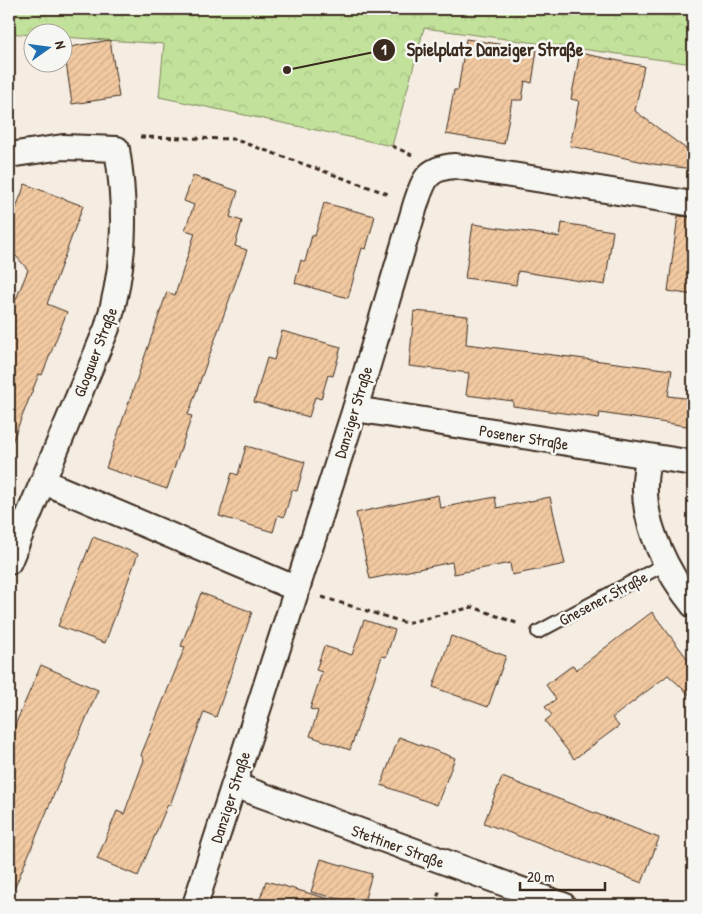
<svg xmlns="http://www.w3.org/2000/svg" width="702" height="914" viewBox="0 0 702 914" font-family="'Patrick Hand',sans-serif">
  <defs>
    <pattern id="forest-crowns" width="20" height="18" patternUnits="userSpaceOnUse" patternTransform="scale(1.25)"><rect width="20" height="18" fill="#c2e29b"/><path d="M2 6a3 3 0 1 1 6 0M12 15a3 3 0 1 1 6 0" fill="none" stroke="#a8c285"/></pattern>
    <pattern id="building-hatch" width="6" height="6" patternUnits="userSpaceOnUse" patternTransform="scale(1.25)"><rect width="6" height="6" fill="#f2c9a1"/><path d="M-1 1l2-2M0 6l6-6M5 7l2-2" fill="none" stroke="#d0ad8a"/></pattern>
  </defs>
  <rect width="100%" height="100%" fill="#f5ede2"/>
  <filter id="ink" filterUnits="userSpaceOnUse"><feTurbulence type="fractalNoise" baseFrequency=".02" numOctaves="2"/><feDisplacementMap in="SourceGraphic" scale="10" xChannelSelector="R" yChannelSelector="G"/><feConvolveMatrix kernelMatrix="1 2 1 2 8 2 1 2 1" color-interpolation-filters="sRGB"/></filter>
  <g filter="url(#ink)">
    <path fill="url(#forest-crowns)" stroke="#7e865c" d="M 9,9 L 693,9 L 693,64 L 424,28 L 392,146 L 159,97 L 164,44 L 63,37 L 62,32 L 32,32 L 32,35 L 9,33 Z"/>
    <g fill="url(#building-hatch)" stroke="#3b2a1e">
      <path d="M 466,39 L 537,50 L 532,83 L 525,81 L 522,100 L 512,100 L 504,144 L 446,134 L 454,90 L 458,90 Z"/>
      <path d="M 110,40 L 119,97 L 72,104 L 64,48 Z"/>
      <path d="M 580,53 L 644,66 L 635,111 L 693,154 L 693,169 L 653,164 L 570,146 L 579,101 L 571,99 Z"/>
      <path d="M 193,176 L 238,191 L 230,217 L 242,221 L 235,246 L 247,250 L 188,415 L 192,416 L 167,489 L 106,468 L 167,292 L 175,295 L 195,233 L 185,230 L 194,205 L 184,201 Z"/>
      <path d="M 25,184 L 83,206 L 47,304 L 67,312 L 42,375 L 39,374 L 10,447 L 9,303 L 14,304 L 28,270 L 16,256 L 9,253 L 9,227 Z"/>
      <path d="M 324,203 L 375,216 L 366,249 L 362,248 L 348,298 L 295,283 L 301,260 L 305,262 L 312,235 L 315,236 Z"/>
      <path d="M 678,216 L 693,217 L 693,295 L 668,291 Z"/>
      <path d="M 562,223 L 613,231 L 605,285 L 518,271 L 516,285 L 465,278 L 473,224 L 560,237 Z"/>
      <path d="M 414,311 L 468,316 L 466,344 L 672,370 L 668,396 L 693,399 L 693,427 L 600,413 L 599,418 L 513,406 L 513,401 L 466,395 L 469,373 L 409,366 Z"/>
      <path d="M 282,331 L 341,347 L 333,376 L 328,375 L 321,399 L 315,397 L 309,417 L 254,402 L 267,358 L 274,360 Z"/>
      <path d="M 246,446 L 305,462 L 297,491 L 292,490 L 284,517 L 278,515 L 273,532 L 219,516 L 232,473 L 238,475 Z"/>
      <path d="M 438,495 L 440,508 L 495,497 L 497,508 L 550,497 L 565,564 L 512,575 L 510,563 L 454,574 L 452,562 L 370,579 L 356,513 Z"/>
      <path d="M 93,537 L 138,554 L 105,643 L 58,626 Z"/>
      <path d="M 201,593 L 252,612 L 216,717 L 204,712 L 170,805 L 168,804 L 138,876 L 97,859 L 117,811 L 124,814 L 144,760 L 141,755 L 185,647 L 181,646 Z"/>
      <path d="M 652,612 L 693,666 L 693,698 L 668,675 L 612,718 L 619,726 L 574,759 L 545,721 L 552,715 L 545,707 L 556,699 L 546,685 L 573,665 L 576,670 Z"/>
      <path d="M 364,620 L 395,630 L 386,657 L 382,656 L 350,750 L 310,736 L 318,711 L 310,709 L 322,672 L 316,670 L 324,646 L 352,655 Z"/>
      <path d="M 451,636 L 506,656 L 488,707 L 433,687 Z"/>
      <path d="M 41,665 L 98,690 L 9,901 L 9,739 Z"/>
      <path d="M 399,737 L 455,758 L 437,805 L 381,785 Z"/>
      <path d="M 502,777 L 659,838 L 642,883 L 484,823 Z"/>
      <path d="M 321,859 L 372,874 L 363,905 L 311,892 Z"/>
      <path d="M 266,881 L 329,899 L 328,905 L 258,905 Z"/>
    </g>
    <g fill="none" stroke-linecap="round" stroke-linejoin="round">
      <g stroke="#3b2a1e" stroke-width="16">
        <path id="lane" d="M 538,632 L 667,563"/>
      </g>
      <g stroke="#3b2a1e" stroke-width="28">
        <g id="street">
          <path d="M 9,155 L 63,147 L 117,149 C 127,211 125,268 107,328 L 9,562"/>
          <path d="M 355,409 L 693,463"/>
          <path d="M 648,457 C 647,465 645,475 645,484 C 643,525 668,574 693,605"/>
          <path d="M 44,482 L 297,589"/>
          <path d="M 234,785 L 563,905"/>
          <path d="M 195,905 L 355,409 L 416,203 C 424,179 427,168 455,166 L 693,204"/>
        </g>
      </g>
      <g stroke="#3b2a1e" stroke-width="3" stroke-dasharray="5 4" stroke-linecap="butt">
        <path d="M 174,9 L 196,12"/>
        <path d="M 140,137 L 233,139 L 391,195"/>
        <path d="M 392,146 L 412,155"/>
        <path d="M 322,597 L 406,623 L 473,607 L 519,624"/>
        <path d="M 435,905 L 440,889"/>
      </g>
      <use href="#lane" stroke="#f6f6f2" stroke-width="12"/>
      <use href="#street" stroke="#f6f6f2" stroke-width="24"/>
    </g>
  </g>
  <g text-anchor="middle" stroke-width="5" stroke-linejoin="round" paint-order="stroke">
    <g font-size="16" fill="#3b2a1e" stroke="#f6f6f2">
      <text transform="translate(95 352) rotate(-69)" y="6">Glogauer Straße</text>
      <text transform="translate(353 412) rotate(-73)" y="6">Danziger Straße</text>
      <text transform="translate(524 437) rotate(9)" y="6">Posener Straße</text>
      <text transform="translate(603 598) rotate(-28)" y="6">Gnesener Straße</text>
      <text transform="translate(230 797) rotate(-72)" y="6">Danziger Straße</text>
      <text transform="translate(398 846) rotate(20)" y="6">Stettiner Straße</text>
    </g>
  </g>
  <path fill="none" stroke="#3b2a1e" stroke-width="2" d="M287 70L384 50"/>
  <g fill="#3b2a1e" stroke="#f6f6f2" stroke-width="2">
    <circle cx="287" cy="70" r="5"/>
    <circle cx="384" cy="50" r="12"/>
  </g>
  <g font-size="15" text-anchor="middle" font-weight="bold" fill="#fff">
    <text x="384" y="55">1</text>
  </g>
  <g font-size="18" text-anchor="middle" font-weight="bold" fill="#3b2a1e" stroke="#f6f6f2" stroke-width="5" stroke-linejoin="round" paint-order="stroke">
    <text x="495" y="56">Spielplatz Danziger Straße</text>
  </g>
  <rect width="702" height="914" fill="none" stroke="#f6f6f2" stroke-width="30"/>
  <rect x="15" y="15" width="672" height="884" fill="none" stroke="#3b2a1e" stroke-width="2" filter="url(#ink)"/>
  <g transform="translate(48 48) rotate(76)"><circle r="24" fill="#f6f6f2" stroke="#aba49d"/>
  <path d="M0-4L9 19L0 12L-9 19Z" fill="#1f6fb2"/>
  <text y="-8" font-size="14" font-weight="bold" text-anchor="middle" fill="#3b2a1e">N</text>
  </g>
  <path d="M520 882v8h85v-8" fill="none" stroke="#3b2a1e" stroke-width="2.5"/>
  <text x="527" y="882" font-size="15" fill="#3b2a1e" stroke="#f6f6f2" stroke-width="4" paint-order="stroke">20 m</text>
</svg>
